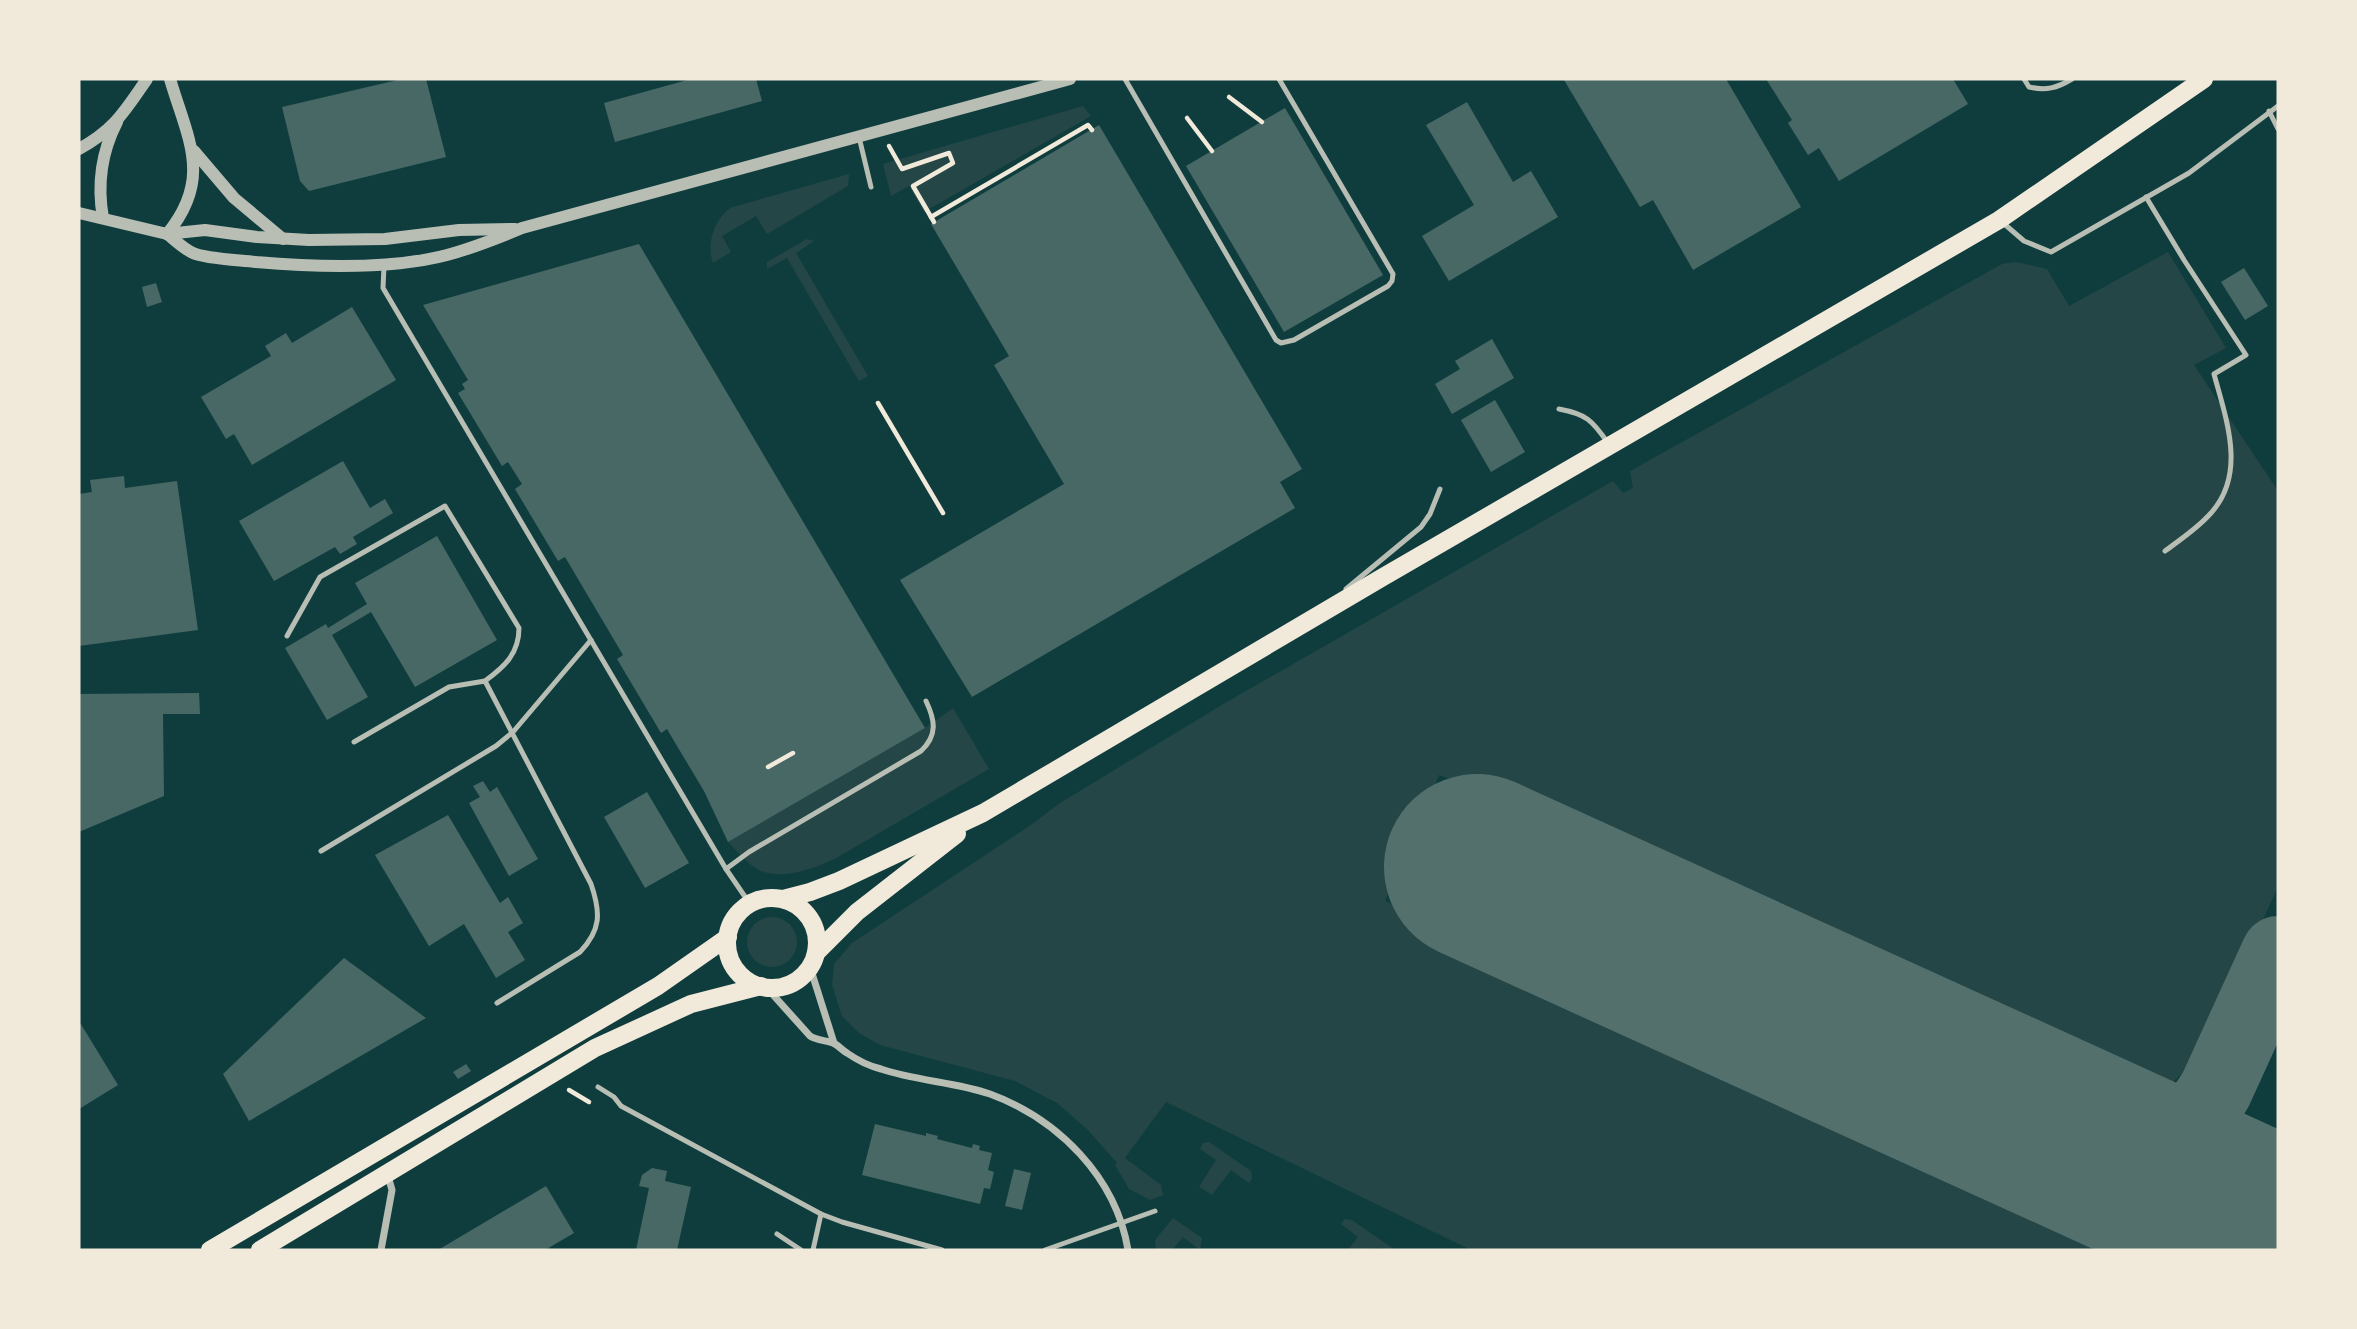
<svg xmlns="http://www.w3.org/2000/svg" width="2357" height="1329" viewBox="0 0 2357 1329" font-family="Mulish,sans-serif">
  <rect width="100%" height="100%" fill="#0f3d3e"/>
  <g fill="#244646">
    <path d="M 1083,106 L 1091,116 L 924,212 L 909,186 L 891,196 L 883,164 Z"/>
    <path d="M 849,174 L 848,186 L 767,234 L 756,216 L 722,236 L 731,252 L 713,263 C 706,244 714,220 730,208 Z"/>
    <path d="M 807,239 L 814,241 L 796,253 L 868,376 L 859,381 L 787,258 L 767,269 L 767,262 Z"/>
    <path d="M 2168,252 L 2226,348 L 2194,365 L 2278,491 L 2278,887 L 2200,1056 L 2172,1083 L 2148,1087 L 1619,838 L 1610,849 C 1571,809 1533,796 1482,776 L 1476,789 L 1439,775 L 1385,901 L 1413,912 L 1409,923 L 2125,1250 L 1471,1250 L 1166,1102 L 1125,1158 L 1161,1185 L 1163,1195 L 1150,1200 L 1129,1189 L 1115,1165 L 1117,1163 L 1087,1129 L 1057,1103 L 1015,1081 L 880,1045 L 859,1033 L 842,1016 L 832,985 L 834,964 L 852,943 L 1031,825 L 1060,803 L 1225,703 L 1613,481 L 1623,493 L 1633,488 L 1630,471 L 2002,264 L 2016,262 L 2047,269 L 2069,306 Z"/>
    <path d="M 953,708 L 989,769 L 838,857 C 817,868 780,882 757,869 C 747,863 737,851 728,842 L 925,728 Z"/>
    <circle cx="772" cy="942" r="25"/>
    <path d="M 1209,1142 L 1251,1171 L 1252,1179 L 1249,1183 L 1231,1170 L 1212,1195 L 1199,1187 L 1216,1160 L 1200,1149 L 1203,1143 Z"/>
    <path d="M 1173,1218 L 1202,1238 L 1200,1250 L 1183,1237 L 1172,1250 L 1156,1250 L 1155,1240 Z"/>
    <path d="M 1345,1219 L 1352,1220 L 1395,1250 L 1375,1248 L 1373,1250 L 1348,1250 L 1358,1237 L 1341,1224 Z"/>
  </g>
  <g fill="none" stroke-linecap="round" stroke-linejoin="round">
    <path stroke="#53706d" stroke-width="74" d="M 2085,1143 C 2144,1153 2185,1144 2216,1089 L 2278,953"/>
    <path stroke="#53706d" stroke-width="186" d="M 1477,867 L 2278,1231"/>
  </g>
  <g fill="#486865">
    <path d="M 402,79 L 426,79 L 446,157 L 309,191 L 300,181 L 282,107 Z"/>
    <path d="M 691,79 L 756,79 L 762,101 L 615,142 L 604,103 Z"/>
    <path d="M 1567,79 L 1726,79 L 1801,207 L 1693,270 L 1653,200 L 1640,207 L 1564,80 Z"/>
    <path d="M 1766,79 L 1953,79 L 1968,104 L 1839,181 L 1819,148 L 1808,155 L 1788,123 L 1792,120 Z"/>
    <path d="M 1467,102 L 1513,182 L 1531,171 L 1558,217 L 1449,281 L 1422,236 L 1474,205 L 1426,125 Z"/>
    <path d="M 1285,108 L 1383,275 L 1284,332 L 1186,166 Z"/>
    <path d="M 1099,125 L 1302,469 L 1280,482 L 1295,508 L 972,697 L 900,580 L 1064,484 L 994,365 L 1009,356 L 931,224 Z"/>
    <path d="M 639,244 L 925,728 L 728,842 L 704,791 L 674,741 L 667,729 L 661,733 L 617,659 L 623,655 L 565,557 L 558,561 L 515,489 L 522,484 L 508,462 L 502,466 L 458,393 L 465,389 L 462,384 L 468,380 L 423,305 Z"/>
    <path d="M 2244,268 L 2268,306 L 2245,320 L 2221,282 Z"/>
    <path d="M 156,283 L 162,302 L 147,307 L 142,287 Z"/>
    <path d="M 352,307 L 396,380 L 252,465 L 234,434 L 226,439 L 201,397 L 271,356 L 265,346 L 286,333 L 292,343 Z"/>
    <path d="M 1492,339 L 1514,378 L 1452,414 L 1435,384 L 1460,369 L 1455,361 Z"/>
    <path d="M 1495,400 L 1525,452 L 1491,472 L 1461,420 Z"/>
    <path d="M 343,461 L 370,508 L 385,499 L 393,513 L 353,537 L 357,544 L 340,554 L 335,547 L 274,581 L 239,521 Z"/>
    <path d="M 124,476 L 125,488 L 177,481 L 198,630 L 79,646 L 79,494 L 92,492 L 90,480 Z"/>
    <path d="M 437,536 L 497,640 L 415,687 L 371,612 L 332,635 L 368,697 L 327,720 L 285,648 L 326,624 L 328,628 L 367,604 L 355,583 Z"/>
    <path d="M 199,693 L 200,714 L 163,714 L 164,796 L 79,832 L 79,694 Z"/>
    <path d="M 483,781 L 490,792 L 497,787 L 538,859 L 509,876 L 469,803 L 480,797 L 473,786 Z"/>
    <path d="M 647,792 L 689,863 L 645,888 L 604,817 Z"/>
    <path d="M 448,815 L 500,903 L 508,897 L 523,923 L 508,932 L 525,960 L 496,978 L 464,924 L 429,946 L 375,855 Z"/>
    <path d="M 344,958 L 426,1018 L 249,1121 L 223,1074 Z"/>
    <path d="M 79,1021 L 118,1085 L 79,1109 Z"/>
    <path d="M 466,1064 L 471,1071 L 458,1079 L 453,1072 Z"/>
    <path d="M 875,1124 L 926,1136 L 926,1133 L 938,1136 L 937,1139 L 972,1148 L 973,1144 L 980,1146 L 979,1150 L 992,1153 L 988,1170 L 994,1172 L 990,1189 L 984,1188 L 980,1204 L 862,1175 Z"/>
    <path d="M 652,1168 L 667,1171 L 665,1181 L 691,1187 L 677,1250 L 636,1250 L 649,1188 L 639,1186 L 642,1175 Z"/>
    <path d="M 1014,1169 L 1031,1173 L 1022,1210 L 1005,1206 Z"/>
    <path d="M 546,1186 L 574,1233 L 545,1250 L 438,1250 Z"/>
  </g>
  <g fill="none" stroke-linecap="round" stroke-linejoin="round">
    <g stroke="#f1e9da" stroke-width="4.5">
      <path d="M 1229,97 L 1262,122"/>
      <path d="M 1187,118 L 1212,151"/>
      <path d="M 889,146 L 902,169 L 949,153 L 953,163 L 913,186 L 934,222"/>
      <path d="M 931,217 L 1088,125 L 1092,130"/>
      <path d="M 878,403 L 943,513"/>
      <path d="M 768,767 L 793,753"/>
      <path d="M 569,1090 L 589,1102"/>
    </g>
    <g stroke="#b8beb3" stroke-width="5">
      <path d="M 1125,79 L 1276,340 L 1281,343 L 1294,340 L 1388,286 L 1392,281 L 1393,274 L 1279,79"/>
      <path d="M 2024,79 L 2029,87 C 2046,91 2057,88 2072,79"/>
      <path d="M 2269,111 L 2278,129"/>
      <path d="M 859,137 L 871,187"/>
      <path d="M 2146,197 L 2184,260 L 2246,355 L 2214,374 C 2226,419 2247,473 2211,513 C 2198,528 2181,539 2165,551"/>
      <path d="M 2002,222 L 2024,241 L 2051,252 L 2189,173 L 2278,106"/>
      <path d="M 384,266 L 383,288 L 726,869 L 750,904"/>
      <path d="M 1559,409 C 1586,414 1592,420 1608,443"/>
      <path d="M 1346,589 L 1421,527 L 1430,514 L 1440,489"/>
      <path d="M 287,636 L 320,577 L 445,506 L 519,628 C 519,654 504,667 485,681"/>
      <path d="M 354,742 L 449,687 L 485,681 L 591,884 C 601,913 601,930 580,952 L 497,1003"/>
      <path d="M 321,851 L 496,746 L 513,732 L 591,640"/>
      <path d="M 726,869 L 749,852 L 921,751 C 938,735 935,720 926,701"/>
      <path d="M 598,1087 L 614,1097 L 621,1106 L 821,1214 L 842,1222 L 942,1250"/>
      <path d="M 777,1234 L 801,1250"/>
      <path d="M 813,1250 L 821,1214"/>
      <path d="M 1045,1250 L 1155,1211"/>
    </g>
    <g stroke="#b8beb3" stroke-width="7">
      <path d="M 810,967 L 834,1043"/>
      <path d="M 766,987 L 810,1036 C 818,1041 827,1040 835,1044 C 839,1046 843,1051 847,1053 C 857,1060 869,1066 881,1069 C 916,1081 956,1082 990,1094 C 1058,1119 1116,1177 1128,1250"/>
      <path d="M 381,1250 L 392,1190 L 388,1176"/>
    </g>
    <g stroke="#b8beb3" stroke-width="12">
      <path d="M 79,149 C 115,129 124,112 147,79"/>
      <path d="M 194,151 L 234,198 L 283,239"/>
      <path d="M 79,213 L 167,234 L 205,230 L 257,237 L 309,240 L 385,239 L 459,230 L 515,229"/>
      <path d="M 103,218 C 97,184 101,153 117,122"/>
      <path d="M 167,234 C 175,240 184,249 193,253 C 206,259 240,260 256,262 C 314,267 390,270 447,255 C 473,248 498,238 522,228 L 1070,79"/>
      <path d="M 167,234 C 213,178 188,140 170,79"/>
    </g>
    <g stroke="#f1e9da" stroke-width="18">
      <circle cx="772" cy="943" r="45"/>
      <path d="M 783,899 L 810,892 L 839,881 L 983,813 L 1383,577 L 1999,220 L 2204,79"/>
      <path d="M 816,953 L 857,912 L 957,834"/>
      <path d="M 210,1250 L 658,986 L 728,937"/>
      <path d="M 260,1250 L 595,1048 L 691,1004 L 761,986"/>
    </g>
  </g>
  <rect width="2357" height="1329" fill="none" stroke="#f1e9da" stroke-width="161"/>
</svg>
